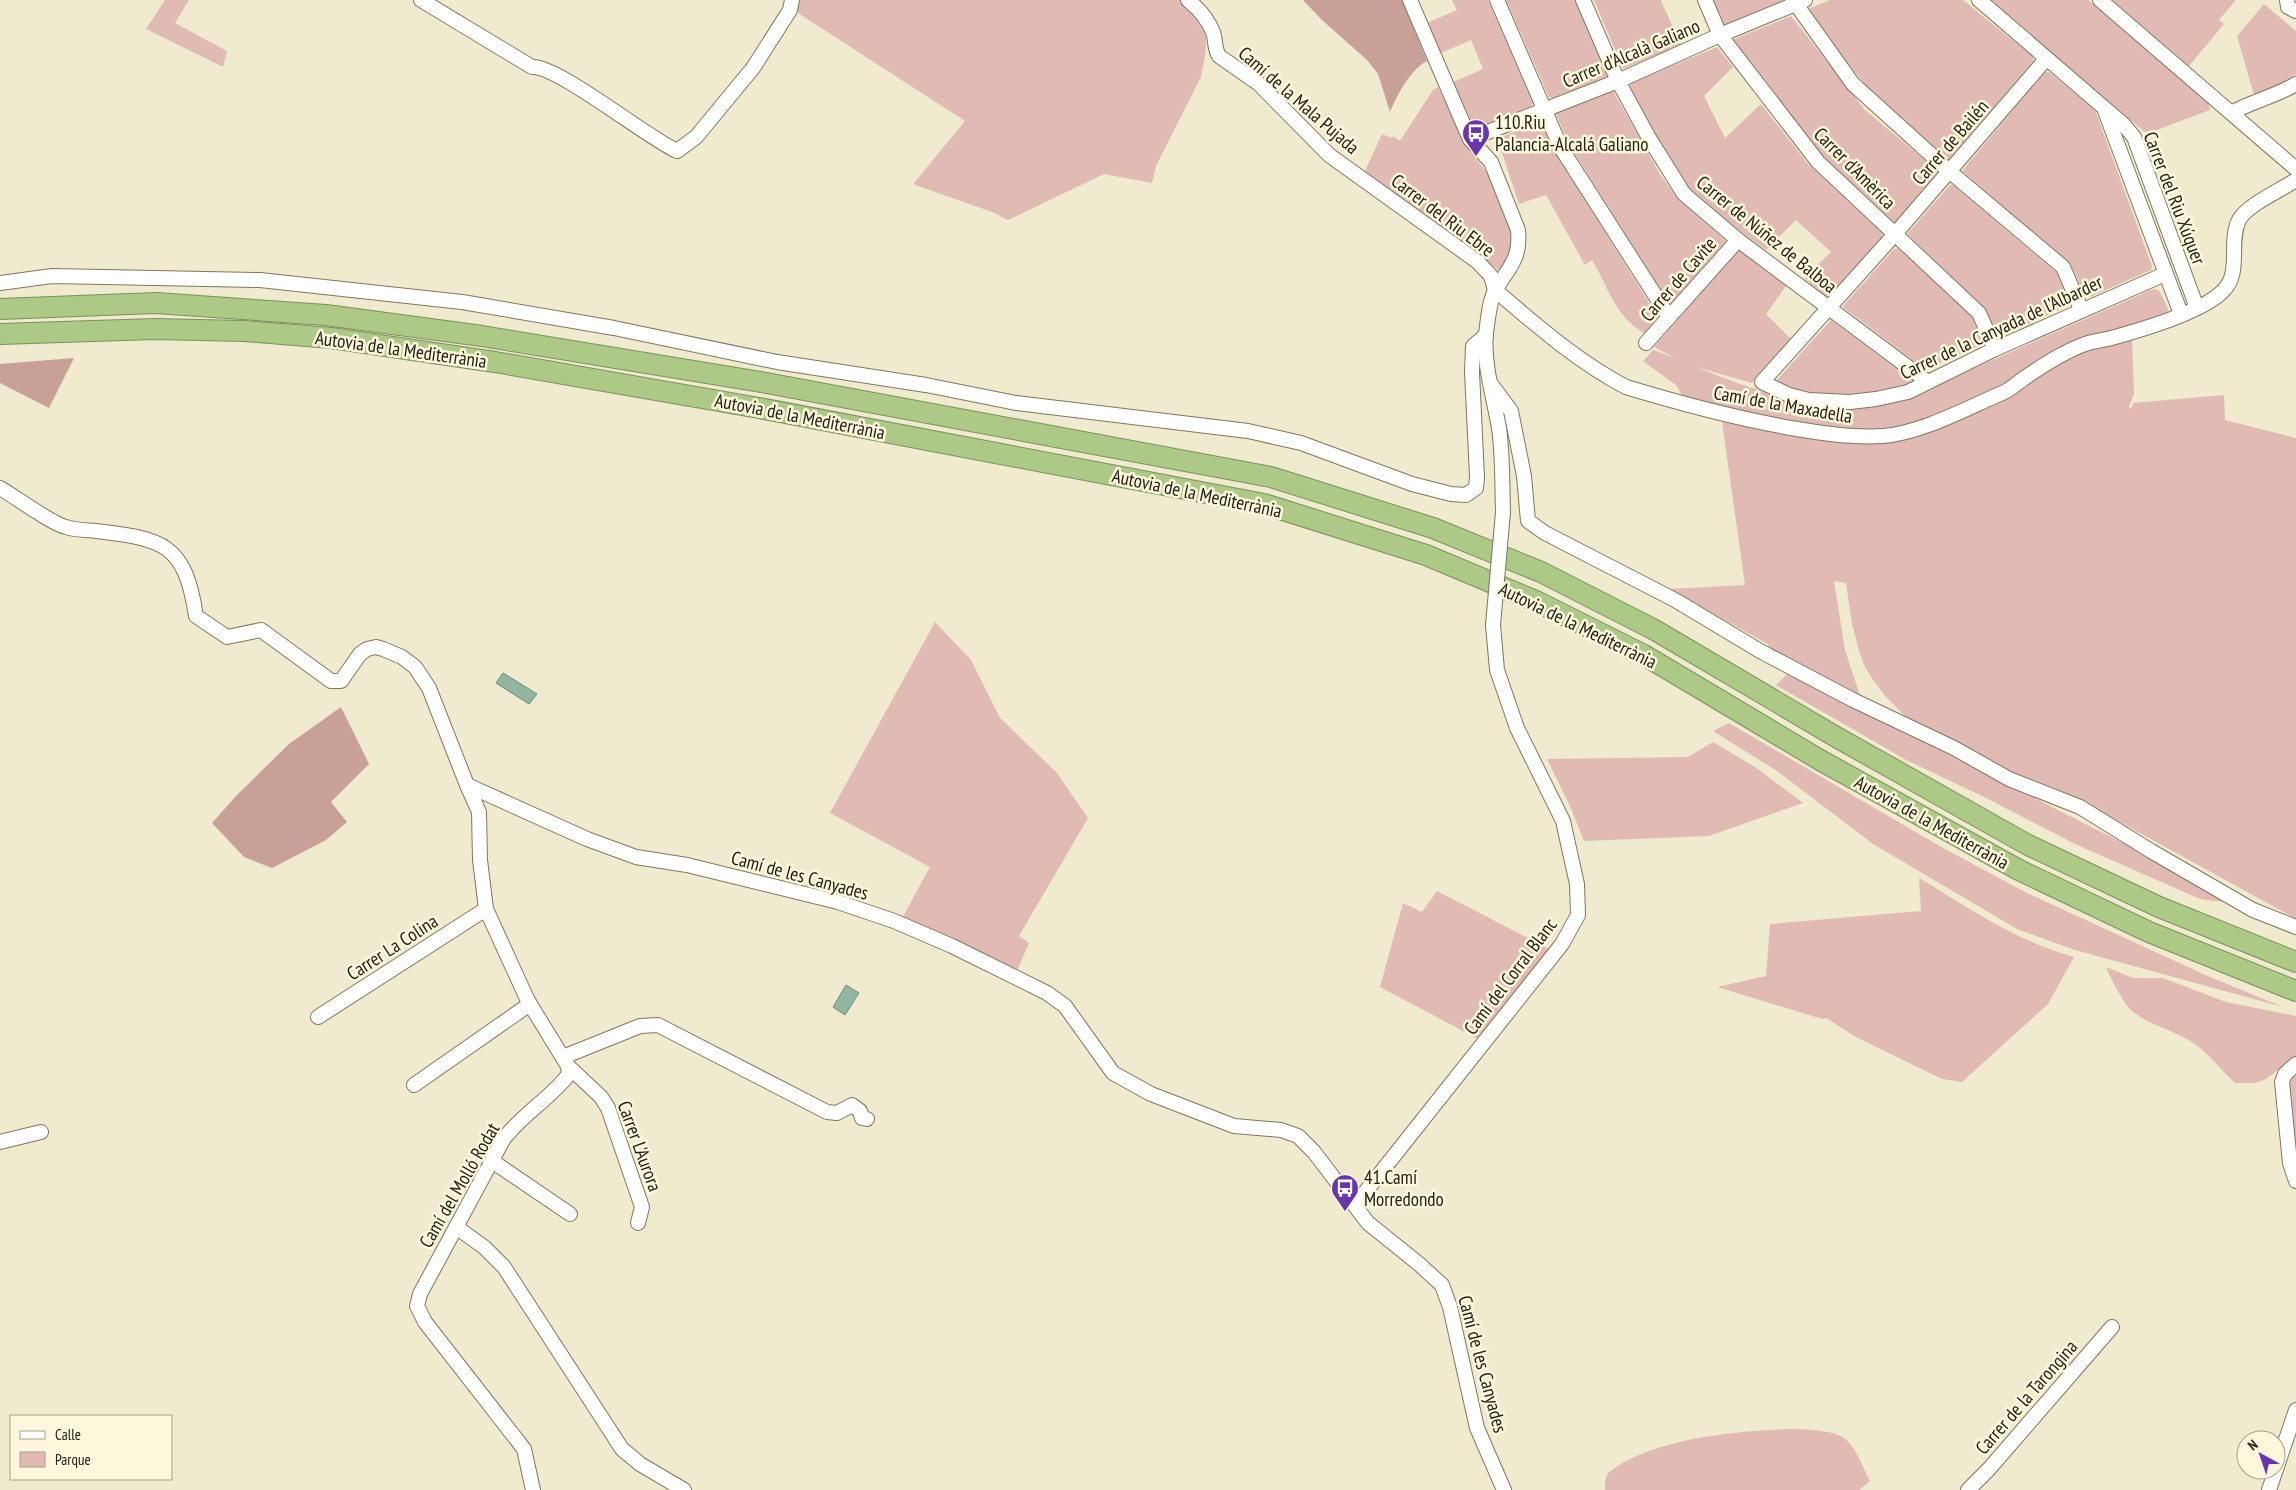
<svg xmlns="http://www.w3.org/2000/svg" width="2296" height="1490" viewBox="0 0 2296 1490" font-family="'PT Sans Narrow',sans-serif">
  <rect width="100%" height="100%" fill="#f0eacf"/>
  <g fill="#e1bbb3">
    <path d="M 165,0 L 189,0 L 175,23 L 227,51 L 223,67 L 146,29 Z"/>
    <path d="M 795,0 L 1181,0 C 1186,4 1192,7 1196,12 C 1212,30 1205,56 1201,77 L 1156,166 L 1152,183 L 1104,174 L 1008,220 L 992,212 L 915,185 L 914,183 L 965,121 L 801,15 L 794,8 Z"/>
    <path d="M 1452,0 L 1488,0 L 1533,103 L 1531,107 L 1478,129 L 1474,127 L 1453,82 L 1483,69 L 1471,40 L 1441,53 L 1427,23 L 1457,10 Z"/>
    <path d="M 1506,0 L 1576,0 L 1608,76 L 1552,99 L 1549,97 Z"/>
    <path d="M 1594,0 L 1662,0 L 1661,1 L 1681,45 L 1623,69 Z"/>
    <path d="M 1712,0 L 1785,0 L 1786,1 L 1724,27 Z"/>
    <path d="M 1830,0 L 1963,0 L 2033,57 L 2033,62 L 1949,160 L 1874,96 L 1806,10 Z"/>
    <path d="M 1989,0 L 2088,0 L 2208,102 L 2210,110 L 2149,133 L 2145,132 Z"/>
    <path d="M 2112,0 L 2236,0 L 2219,20 L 2224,24 L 2189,66 Z"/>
    <path d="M 2264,4 L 2296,31 L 2296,74 L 2288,81 L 2254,95 L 2237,36 Z"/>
    <path d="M 1791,16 L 1865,110 L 1939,172 L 1895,223 L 1821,155 L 1732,40 Z"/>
    <path d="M 1717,47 L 1733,67 L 1704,96 L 1725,138 L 1761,104 L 1808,164 L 1882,233 L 1882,238 L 1830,296 L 1825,296 L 1804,278 L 1831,252 L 1796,220 L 1766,250 C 1739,229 1707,210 1686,184 C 1663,156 1647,120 1630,88 L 1631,83 Z"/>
    <path d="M 2045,72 L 2049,72 L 2095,110 L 2152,266 L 2151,270 L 2090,297 L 2085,295 L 2070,263 L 1962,171 Z"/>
    <path d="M 1438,87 L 1467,146 L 1493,181 L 1512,234 L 1511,257 L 1500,271 L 1365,171 L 1382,134 L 1392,138 L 1393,136 L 1400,141 L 1433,90 Z"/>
    <path d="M 1613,91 L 1661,176 L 1678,199 L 1726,241 L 1670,305 L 1570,146 L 1556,114 Z"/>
    <path d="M 1539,122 L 1542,124 L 1554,150 L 1568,173 L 1658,317 L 1645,334 C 1614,315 1610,290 1592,260 L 1585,265 L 1546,195 L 1519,204 L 1498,141 L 1499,138 Z"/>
    <path d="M 1950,185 L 1953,185 L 2057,273 L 2071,305 L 2041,318 L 2038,313 L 2031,317 L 2033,322 L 2002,336 L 1997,334 L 1985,309 L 1907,234 Z"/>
    <path d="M 1898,248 L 1971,315 L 1982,341 L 1981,345 L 1925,369 L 1844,308 L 1843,306 L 1894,249 Z"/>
    <path d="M 1739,249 L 1786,286 L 1766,314 L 1791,339 L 1752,383 L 1696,367 L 1740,384 L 1789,400 L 1874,405 L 1924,393 L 1979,366 L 2151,290 L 2156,289 L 2160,292 L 2169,311 L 1947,410 L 1915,422 L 1894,427 L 1842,431 L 1752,416 L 1682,396 L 1677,386 L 1643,361 L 1653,350 L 1675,358 L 1654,347 Z"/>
    <path d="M 1831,320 L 1912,381 L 1913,385 L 1849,398 L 1786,392 L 1775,382 Z"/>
    <path d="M 2132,338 L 2134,394 L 2128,409 L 2133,406 L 2133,403 L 2224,395 L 2225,420 L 2296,438 L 2296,919 L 2109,816 L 1993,764 L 1909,720 L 1886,697 L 1873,680 L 1865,667 L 1859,651 L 1852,624 L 1846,583 L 1834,581 L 1845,650 L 1861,699 L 1769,649 L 1768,644 L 1668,589 L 1745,585 L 1722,422 L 1767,431 L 1893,439 L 2067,356 Z"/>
    <path d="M 935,622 L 971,660 L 1000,718 L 1057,773 L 1088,818 L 1019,936 L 1029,943 L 1016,973 L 901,920 L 930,867 L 830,813 Z"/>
    <path d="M 1793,668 L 2048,805 L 2245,905 L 2200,899 L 2075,844 L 1984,797 L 1908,761 L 1776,685 Z"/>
    <path d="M 1729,723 L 1943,848 L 2025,892 L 2203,974 L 2283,1007 L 2075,950 L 2017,929 L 1873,844 L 1777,771 L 1713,731 Z"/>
    <path d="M 1713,742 L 1755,767 L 1803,803 L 1709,836 L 1584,841 L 1570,806 L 1547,759 L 1688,757 Z"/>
    <path d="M 1919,878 C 1969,908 2018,942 2074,957 L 2048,1004 L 1962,1082 L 1942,1079 L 1856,1037 L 1826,1018 L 1822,1019 L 1717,987 L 1766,976 L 1770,924 L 1921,911 Z"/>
    <path d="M 1437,891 L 1551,950 L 1480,1040 L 1380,987 L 1403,903 L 1422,912 Z"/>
    <path d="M 2106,967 L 2133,978 L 2163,978 L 2226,1002 L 2296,1016 L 2296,1056 L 2266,1079 L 2256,1083 L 2235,1083 C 2222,1071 2210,1055 2196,1045 C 2177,1030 2150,1027 2131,1010 C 2124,1004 2110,977 2106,967 Z"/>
    <path d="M 2296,1071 L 2296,1163 L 2287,1084 Z"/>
    <path d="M 1789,1429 C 1803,1429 1833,1430 1844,1438 C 1856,1447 1863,1468 1870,1481 L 1859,1490 L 1605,1490 L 1605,1480 L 1608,1473 C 1651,1438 1736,1431 1789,1429 Z"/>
  </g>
  <g fill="#c9a097">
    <path d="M 1303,0 L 1402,0 L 1427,61 C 1410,70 1397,95 1390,112 L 1378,74 L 1367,60 L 1322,20 Z"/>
    <path d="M 74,358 L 49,408 L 0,383 L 0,364 Z"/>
    <path d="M 341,707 L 369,764 L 331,802 L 347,822 L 326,840 L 272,868 L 244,857 L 212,823 L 236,796 L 289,744 Z"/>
  </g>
  <g fill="#91b6a1" stroke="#708978">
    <path d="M 503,673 L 537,694 L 529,704 L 496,683 Z"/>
    <path d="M 846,985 L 859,993 L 845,1015 L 833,1007 Z"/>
  </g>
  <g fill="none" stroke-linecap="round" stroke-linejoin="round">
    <g stroke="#7e7860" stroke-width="16">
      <g id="minor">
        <path d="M 421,0 L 532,67 C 557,65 646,137 677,151 L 696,137 L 753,68 L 790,10 L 792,0"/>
        <path d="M 1188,0 C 1198,8 1208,20 1213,32 C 1216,40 1214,48 1219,56 L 1259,84 L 1329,155 L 1478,262 L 1491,276 L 1495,290"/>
        <path d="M 1410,0 L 1465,128 L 1470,139 L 1491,162 L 1518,230 C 1521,259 1509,267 1496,289 C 1489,300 1488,321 1486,333 C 1483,364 1494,398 1499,428 C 1503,456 1502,484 1503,512"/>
        <path d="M 1497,0 L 1561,148 L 1669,317"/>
        <path d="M 1583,0 L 1618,81 L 1649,138 L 1684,194 L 1738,240 L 1928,382"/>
        <path d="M 1705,0 L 1720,35 L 1818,162 L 1979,313 L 1995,349"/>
        <path d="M 1793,0 L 1853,84 L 1949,171 L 2063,267 L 2081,309"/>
        <path d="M 1979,0 L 2123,124 L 2134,137 L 2197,308"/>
        <path d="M 2100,0 L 2296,169"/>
        <path d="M 2287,0 L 2288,7 L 2296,11"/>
        <path d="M 2046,59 L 1895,234 L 1762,382 L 1789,395 L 1809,400 L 1850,402 L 1876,399 L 1908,392 L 1995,349 L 2165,274"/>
        <path d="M 2105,111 L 2181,314"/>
        <path d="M 2233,112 C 2253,101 2276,96 2296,84"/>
        <path d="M 1470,139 L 1618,81 L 1720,35 L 1805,0"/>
        <path d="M 0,283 L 52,276 L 260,280 L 462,302 L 614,328 L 777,362 L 926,385 L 1016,403 L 1248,431 L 1301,443 L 1412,484 L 1451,494 L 1466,495 L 1476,488 L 1477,477 L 1472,372 L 1473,346 L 1486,335"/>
        <path d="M 1495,290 C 1536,325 1578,362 1626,387 C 1682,404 1738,419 1797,429 C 1825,434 1854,438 1883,436 C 1921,433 1965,409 2000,394 C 2009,391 2016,384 2023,379 C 2042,366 2063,352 2085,344 C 2094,341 2105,340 2115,337 C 2144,329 2202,312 2223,291 C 2242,273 2228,242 2239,220 C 2247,205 2281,190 2296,180"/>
        <path d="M 1646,343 L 1738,240"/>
        <path d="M 1491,384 L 1511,411 L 1524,476 L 1528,521 L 1545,533 L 1675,600 L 1760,651 L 1853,700 L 1954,748 L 2009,779 L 2080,807 L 2151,851 L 2253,910 L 2296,927"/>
        <path d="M 0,488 C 14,496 52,524 66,527 C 75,530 86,530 96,531 C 163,539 185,543 196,616 L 227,637 L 261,630 L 331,681 L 341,681 L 360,654 L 367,649 L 376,647 L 383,649 L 402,657 L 415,667 L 429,688 L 467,785 L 587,839 L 636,857 L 687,865 L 838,902 L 894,921 L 952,946 L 1047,993 L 1065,1006 L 1113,1073 L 1151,1094 L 1234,1126 L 1281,1130 L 1298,1136 L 1314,1152 L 1368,1223 L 1419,1264 L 1442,1285 L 1450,1307 L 1477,1428 L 1504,1490"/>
        <path d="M 467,785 L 479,812 L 480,860 L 486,909 L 528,1001 L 568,1066 L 569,1074 C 550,1099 522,1114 503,1140 L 420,1294 L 417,1306 L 425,1322 L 524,1449 L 533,1490"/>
        <path d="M 318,1017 L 486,909"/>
        <path d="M 563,1057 L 640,1026 L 658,1025 L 827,1112 L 837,1113 L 852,1105 L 860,1111 L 862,1118 L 867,1119"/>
        <path d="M 2296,1064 L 2285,1074 L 2282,1082 L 2290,1163 L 2296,1181"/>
        <path d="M 568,1066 L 601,1097 L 608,1108 L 642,1207 L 638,1223"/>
        <path d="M 414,1085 L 530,1004"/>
        <path d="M 0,1142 L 41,1132"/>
        <path d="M 492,1161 L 570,1214"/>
        <path d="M 1355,1205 L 1562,944 L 1578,915 L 1577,884 L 1563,821 L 1517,728 L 1497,670 L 1493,625"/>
        <path d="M 456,1227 L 484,1247 L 504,1267 L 622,1449 L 640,1464 L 684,1490"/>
        <path d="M 1968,1490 L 1989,1469 L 2112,1327"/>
        <path d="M 2269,1490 L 2296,1410"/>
      </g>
    </g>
    <g stroke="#7c8f5e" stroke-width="22">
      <g id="highway">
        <path d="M 0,309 L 156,303 L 326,315 L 482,336 L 761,382 L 1271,477 L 1433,528 L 1541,572 L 1653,629 L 1838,738 L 2028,845 L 2159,907 L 2296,962"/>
        <path d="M 0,334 L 155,329 L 244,331 L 331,338 L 495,362 L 759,408 L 1264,504 L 1426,555 L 1538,602 L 1644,655 L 1820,760 L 2019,870 L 2149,932 L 2296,991"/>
      </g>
    </g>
    <use href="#minor" stroke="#fff" stroke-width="14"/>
    <use href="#highway" stroke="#acca85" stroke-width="20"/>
    <g stroke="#7e7860" stroke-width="16" stroke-linecap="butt">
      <path id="minor-bridge" d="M 1493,625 L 1503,512"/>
    </g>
    <use href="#minor-bridge" stroke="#fff" stroke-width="14"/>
  </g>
  <defs>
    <g id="bus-pin" transform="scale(1.4375)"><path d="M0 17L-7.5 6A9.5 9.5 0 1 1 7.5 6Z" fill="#6735ac" stroke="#fdf7dc"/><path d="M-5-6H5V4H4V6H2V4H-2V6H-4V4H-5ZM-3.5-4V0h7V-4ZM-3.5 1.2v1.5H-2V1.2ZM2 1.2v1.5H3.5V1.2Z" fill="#fff"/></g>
  </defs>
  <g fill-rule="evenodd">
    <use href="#bus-pin" x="1476" y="133"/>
    <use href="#bus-pin" x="1345" y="1188"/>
  </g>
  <g text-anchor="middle" stroke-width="5" stroke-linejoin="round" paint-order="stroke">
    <g font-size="19" fill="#232117" stroke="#fdf7dc">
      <text transform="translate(1631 53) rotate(-23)" y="7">Carrer d'Alcalà Galiano</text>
      <text transform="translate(1299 100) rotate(41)" y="7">Camí de la Mala Pujada</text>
      <text transform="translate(1950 142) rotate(-49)" y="7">Carrer de Bailén</text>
      <text transform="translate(1855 168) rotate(45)" y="7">Carrer d'Amèrica</text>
      <text transform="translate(2175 198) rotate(69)" y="7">Carrer del Riu Xúquer</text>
      <text transform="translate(1443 215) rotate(37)" y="7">Carrer del Riu Ebre</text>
      <text transform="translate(1767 234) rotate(39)" y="7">Carrer de Núñez de Balboa</text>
      <text transform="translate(1678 279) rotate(-49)" y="7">Carrer de Cavite</text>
      <text transform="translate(2001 327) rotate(-25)" y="7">Carrer de la Canyada de l'Albarder</text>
      <text transform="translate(401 349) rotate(8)" y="7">Autovia de la Mediterrània</text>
      <text transform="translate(1783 404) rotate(10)" y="7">Camí de la Maxadella</text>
      <text transform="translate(800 416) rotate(11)" y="7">Autovia de la Mediterrània</text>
      <text transform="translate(1197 493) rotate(12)" y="7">Autovia de la Mediterrània</text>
      <text transform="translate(1578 625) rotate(26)" y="7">Autovia de la Mediterrània</text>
      <text transform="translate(1932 822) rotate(29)" y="7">Autovia de la Mediterrània</text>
      <text transform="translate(800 875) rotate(15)" y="7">Camí de les Canyades</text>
      <text transform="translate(392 947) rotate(-33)" y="7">Carrer La Colina</text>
      <text transform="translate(1510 976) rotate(-53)" y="7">Camí del Corral Blanc</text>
      <text transform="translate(640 1146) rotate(70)" y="7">Carrer L'Aurora</text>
      <text transform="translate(459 1185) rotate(-60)" y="7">Camí del Molló Rodat</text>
      <text transform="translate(1483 1364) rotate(75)" y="7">Camí de les Canyades</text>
      <text transform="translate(2026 1397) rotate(-49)" y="7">Carrer de la Tarongina</text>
    </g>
    <g font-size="19" fill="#232117" stroke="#fdf7dc" text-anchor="start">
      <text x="1495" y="129">110.Riu<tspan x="1495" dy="22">Palancia-Alcalá Galiano</tspan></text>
      <text x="1364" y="1184">41.Camí<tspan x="1364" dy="22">Morredondo</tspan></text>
    </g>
  </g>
  <rect x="10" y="1415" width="162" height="65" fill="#fdf7dc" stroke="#a6a18d"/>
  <rect x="20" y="1431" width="25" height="8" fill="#ffffff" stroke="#a6a18d"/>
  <text x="55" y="1440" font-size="15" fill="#232117">Calle</text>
  <rect x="20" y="1452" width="25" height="15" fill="#e1bbb3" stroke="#a6a18d"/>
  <text x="55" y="1465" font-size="15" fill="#232117">Parque</text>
  <g transform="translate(2261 1455) rotate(320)"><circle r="24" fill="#fdf7dc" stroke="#a6a18d"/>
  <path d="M0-4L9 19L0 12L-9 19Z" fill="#6735ac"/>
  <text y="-8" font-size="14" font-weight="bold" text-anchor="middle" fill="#232117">N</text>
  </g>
</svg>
